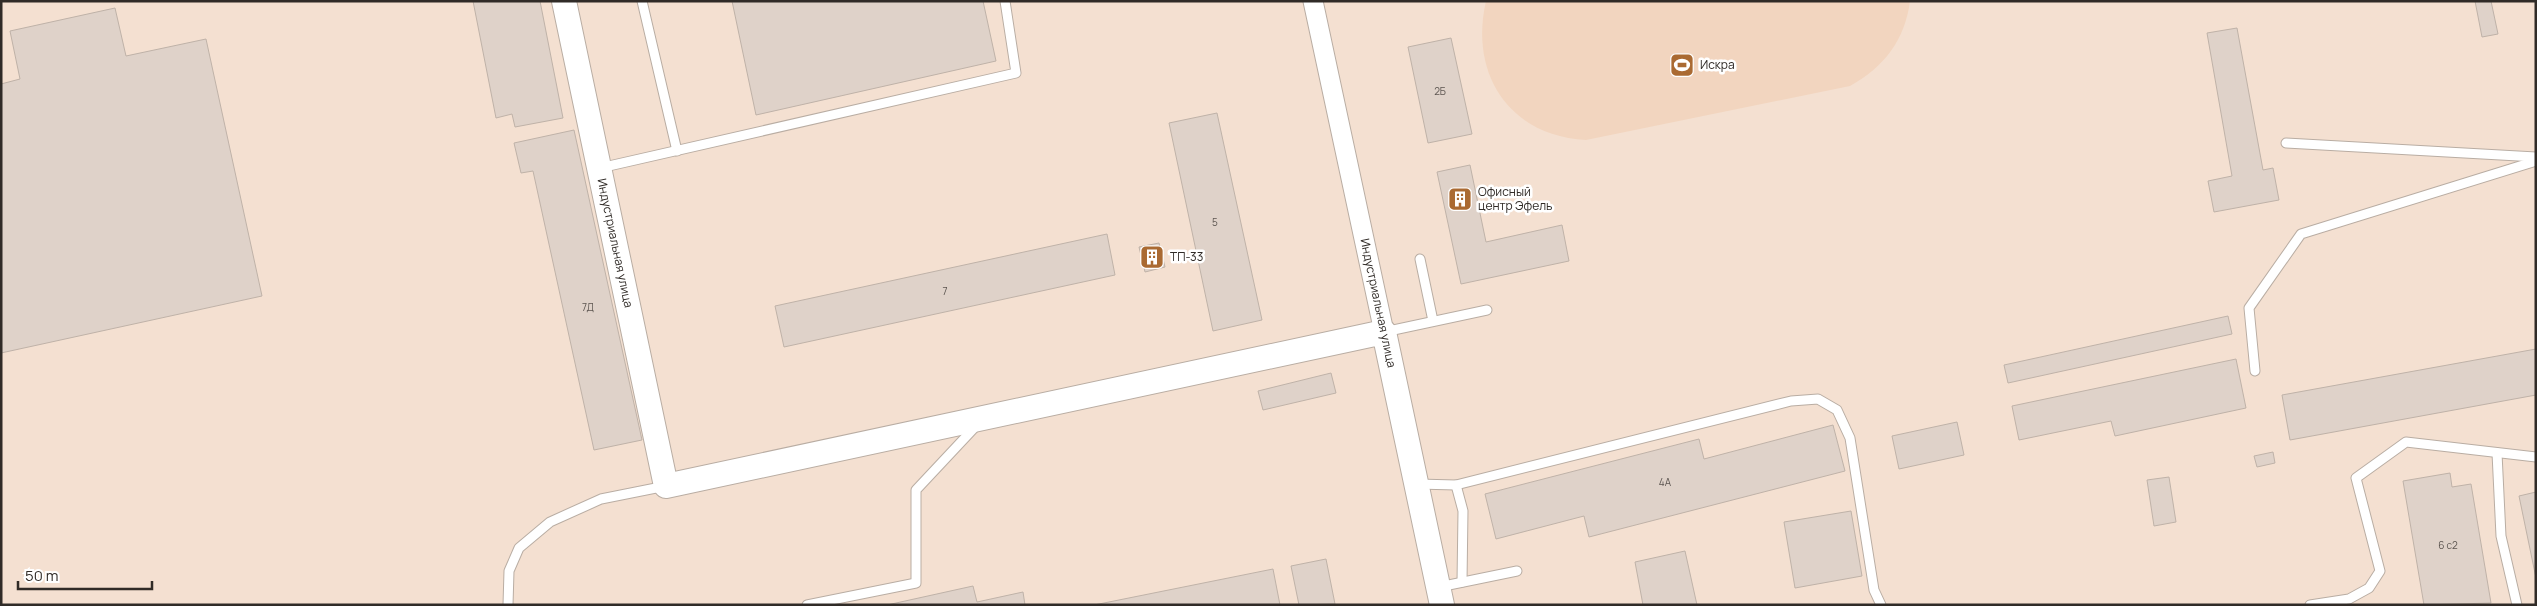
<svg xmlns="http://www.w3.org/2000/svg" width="2537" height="606" viewBox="0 0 2537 606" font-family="Manrope,sans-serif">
  <rect width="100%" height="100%" fill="#fbeee4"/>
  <rect fill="#f4e0d1" x="1" y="1" width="2535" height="604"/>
  <path fill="#f2d5bf" d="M 1486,1 L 1910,1 C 1905,40 1884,67 1850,86 L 1586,140 C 1509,136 1469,74 1486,1 Z"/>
  <g fill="#dfd2c9" stroke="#bfb2a8">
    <path d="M 473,1 L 540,1 L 563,118 L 515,127 L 512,114 L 496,118 Z"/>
    <path d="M 732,1 L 983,1 L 996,61 L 756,115 Z"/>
    <path d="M 2475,1 L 2491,1 L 2498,34 L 2482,37 Z"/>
    <path d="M 115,8 L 126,56 L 206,39 L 262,296 L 1,353 L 1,84 L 20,79 L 10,31 Z"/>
    <path d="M 2237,28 L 2263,170 L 2273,168 L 2279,200 L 2214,212 L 2208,181 L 2232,176 L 2207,33 Z"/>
    <path d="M 1451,38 L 1472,134 L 1428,143 L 1408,47 Z"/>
    <path d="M 1217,113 L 1262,320 L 1213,331 L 1169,123 Z"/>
    <path d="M 574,130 L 642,440 L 594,450 L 533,171 L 521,173 L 514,143 Z"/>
    <path d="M 1470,165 L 1486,242 L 1562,225 L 1569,261 L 1461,284 L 1437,172 Z"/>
    <path d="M 1107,234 L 1115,275 L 784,347 L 775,306 Z"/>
    <path d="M 1159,243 L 1165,267 L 1145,272 L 1139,247 Z"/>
    <path d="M 2228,316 L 2232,334 L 2008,383 L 2004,365 Z"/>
    <path d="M 2536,349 L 2536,395 L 2290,440 L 2282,395 Z"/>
    <path d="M 2236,359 L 2246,408 L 2115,436 L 2111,421 L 2019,440 L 2012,406 Z"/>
    <path d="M 1331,373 L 1336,393 L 1263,410 L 1258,391 Z"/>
    <path d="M 1957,422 L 1964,455 L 1899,469 L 1892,436 Z"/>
    <path d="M 1833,425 L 1845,471 L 1589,537 L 1584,516 L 1496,539 L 1485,494 L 1699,439 L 1704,459 Z"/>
    <path d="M 2273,452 L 2275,463 L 2257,467 L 2254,456 Z"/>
    <path d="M 2450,473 L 2452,487 L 2471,484 L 2491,603 L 2424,605 L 2403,481 Z"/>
    <path d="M 2169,477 L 2176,522 L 2154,526 L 2147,480 Z"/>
    <path d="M 2536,492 L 2536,578 L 2519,496 Z"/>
    <path d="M 1851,511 L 1862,576 L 1795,588 L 1784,522 Z"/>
    <path d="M 1685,551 L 1697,605 L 1643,605 L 1635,562 Z"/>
    <path d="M 1326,559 L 1335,604 L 1299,605 L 1291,566 Z"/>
    <path d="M 1273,569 L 1280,605 L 1094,605 Z"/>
    <path d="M 973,586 L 977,602 L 1023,592 L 1025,605 L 887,605 Z"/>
  </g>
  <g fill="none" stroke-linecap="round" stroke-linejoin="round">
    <g stroke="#b9ada3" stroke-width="11">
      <g id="service">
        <path d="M 642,1 L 677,151"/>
        <path d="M 2286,143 L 2536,157"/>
        <path d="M 600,168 L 1016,73 L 1005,1"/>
        <path d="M 1420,259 L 1433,321"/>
        <path d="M 1384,332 L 1487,310"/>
        <path d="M 2255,371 L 2249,308 L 2301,234 L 2536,161"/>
        <path d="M 2497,453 L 2501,536 L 2517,605"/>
        <path d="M 1417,484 L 1456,485 L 1791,401 L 1818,399 L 1837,410 L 1850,438 L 1874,590 L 1881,605"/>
        <path d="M 1456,485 L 1463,511 L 1462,582"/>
        <path d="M 1439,587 L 1517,571"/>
        <path d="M 508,605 L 509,571 L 519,548 L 550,522 L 601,499 L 666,486"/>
        <path d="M 807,605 L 916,583 L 916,490 L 976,426"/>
        <path d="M 2310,605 L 2349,599 L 2369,588 L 2380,571 L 2356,478 L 2406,442 L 2536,457"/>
      </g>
    </g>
    <g stroke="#b9ada3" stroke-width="21">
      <path id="minor" d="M 1313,1 L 1384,332"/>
    </g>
    <g stroke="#b9ada3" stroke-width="26">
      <path id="tertiary" d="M 564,1 L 666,486 L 1384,332 L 1442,605"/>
    </g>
    <use href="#service" stroke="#fff" stroke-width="9"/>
    <use href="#minor" stroke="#fff" stroke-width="19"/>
    <use href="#tertiary" stroke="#fff" stroke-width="24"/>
  </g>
  <defs>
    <g id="stadium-square" transform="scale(1.25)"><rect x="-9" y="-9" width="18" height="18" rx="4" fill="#aa6a32" stroke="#fff"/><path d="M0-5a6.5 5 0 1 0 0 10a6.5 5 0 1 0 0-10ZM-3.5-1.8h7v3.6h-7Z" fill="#fff"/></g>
    <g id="building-square" transform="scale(1.25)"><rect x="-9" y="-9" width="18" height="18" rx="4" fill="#aa6a32" stroke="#fff"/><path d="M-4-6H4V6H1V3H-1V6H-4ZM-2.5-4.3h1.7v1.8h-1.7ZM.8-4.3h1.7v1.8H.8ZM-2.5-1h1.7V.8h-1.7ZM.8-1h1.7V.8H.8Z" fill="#fff"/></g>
  </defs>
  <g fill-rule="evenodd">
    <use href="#stadium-square" x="1682" y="65"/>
    <use href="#building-square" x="1460" y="199"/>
    <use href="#building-square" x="1152" y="257"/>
  </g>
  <g text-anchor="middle" stroke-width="5" stroke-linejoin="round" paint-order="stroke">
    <g font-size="10" fill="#5c5550">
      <text x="1440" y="95">2Б</text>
      <text x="1215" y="226">5</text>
      <text x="945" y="295">7</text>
      <text x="588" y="311">7Д</text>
      <text x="1665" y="486">4А</text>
      <text x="2448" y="549">6 с2</text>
    </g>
    <g font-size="12" fill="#302b27" stroke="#fff" text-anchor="start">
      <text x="1700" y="69">Искра</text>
      <text x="1478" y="196">Офисный<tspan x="1478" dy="14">центр Эфель</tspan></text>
      <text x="1170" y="261">ТП-33</text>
    </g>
    <g font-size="12" fill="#302b27" stroke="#fff">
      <text transform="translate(615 243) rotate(78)" y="4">Индустриальная улица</text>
      <text transform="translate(1378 303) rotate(78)" y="4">Индустриальная улица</text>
    </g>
  </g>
  <rect width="2537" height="606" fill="none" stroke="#302b27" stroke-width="5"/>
  <path d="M18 581v8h134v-8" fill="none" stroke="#302b27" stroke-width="2.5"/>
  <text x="25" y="581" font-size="15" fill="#302b27" stroke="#ffffff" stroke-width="4" paint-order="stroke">50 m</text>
</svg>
